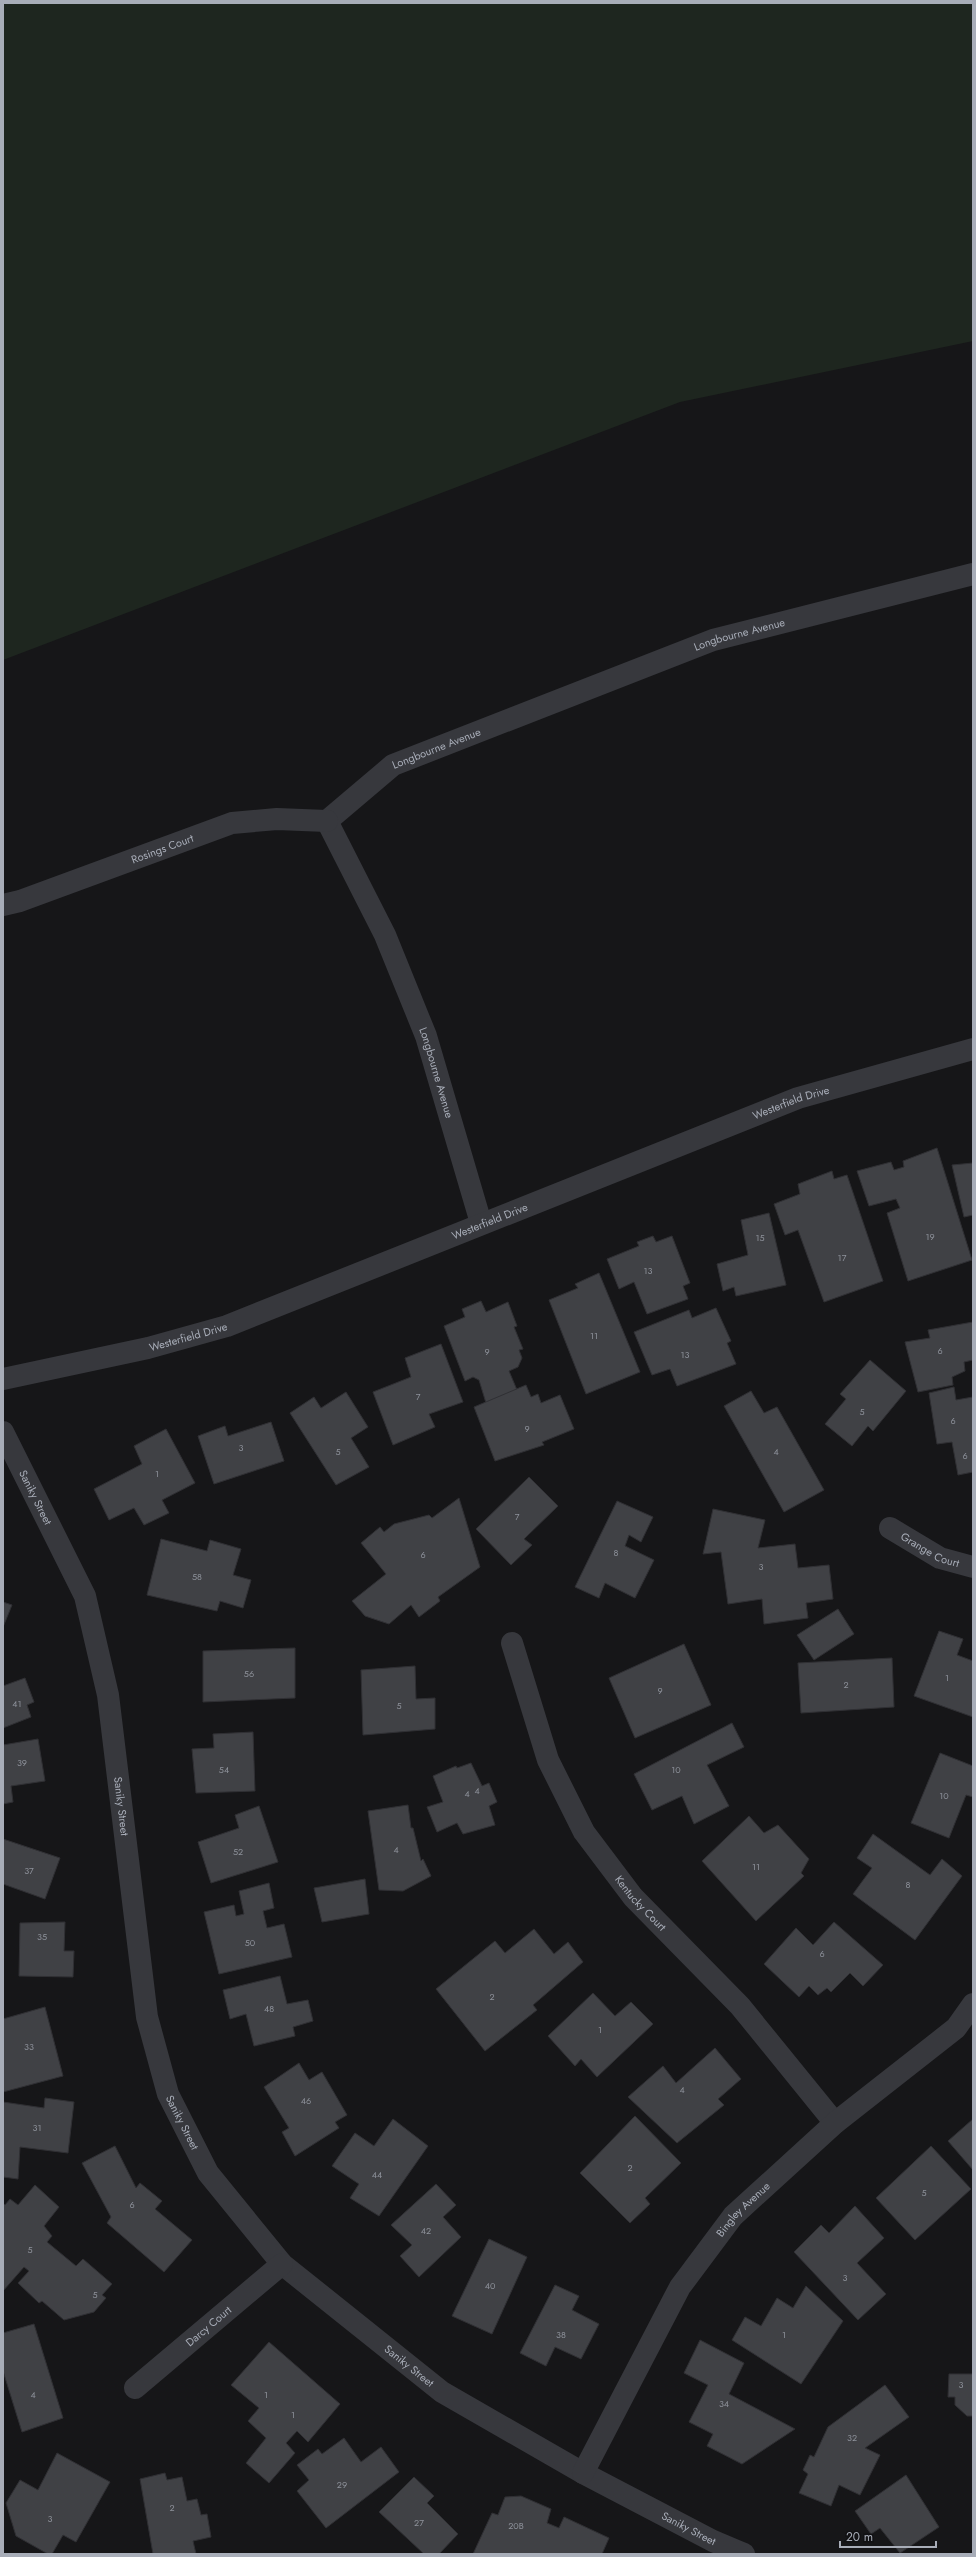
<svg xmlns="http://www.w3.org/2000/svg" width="976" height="2557" viewBox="0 0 976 2557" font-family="Jost,sans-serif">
  <rect width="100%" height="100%" fill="#161618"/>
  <path fill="#1e261f" d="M 3,3 L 973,3 L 973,341 L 680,402 L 3,660 Z"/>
  <g fill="#404145" stroke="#303034">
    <path d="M 937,1148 L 972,1260 L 908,1281 L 887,1213 L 900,1208 L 896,1199 L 869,1206 L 857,1171 L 891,1162 L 894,1170 L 904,1167 L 903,1161 Z"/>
    <path d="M 973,1163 L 973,1215 L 964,1217 L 952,1165 Z"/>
    <path d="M 832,1171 L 834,1179 L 847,1175 L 883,1281 L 824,1302 L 798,1230 L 785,1235 L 774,1204 L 800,1194 L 798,1184 Z"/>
    <path d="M 769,1213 L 786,1285 L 736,1296 L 734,1287 L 723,1291 L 717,1264 L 748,1255 L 741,1220 Z"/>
    <path d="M 653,1236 L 656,1242 L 672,1236 L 690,1283 L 683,1286 L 688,1299 L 647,1314 L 634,1282 L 619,1289 L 607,1259 L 639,1246 L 637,1242 Z"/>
    <path d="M 599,1273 L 640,1372 L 586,1394 L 549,1300 L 578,1288 L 575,1284 Z"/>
    <path d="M 481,1301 L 486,1312 L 508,1302 L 517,1326 L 514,1327 L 523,1349 L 519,1350 L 522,1358 L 518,1367 L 509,1371 L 517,1390 L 486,1403 L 479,1380 L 473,1377 L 465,1381 L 444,1326 L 465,1317 L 462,1309 Z"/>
    <path d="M 716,1308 L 731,1341 L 727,1343 L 736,1364 L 677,1386 L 670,1369 L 652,1375 L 634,1332 L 689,1310 L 692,1318 Z"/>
    <path d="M 973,1322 L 973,1360 L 964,1362 L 965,1371 L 952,1377 L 953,1385 L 918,1392 L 905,1342 L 930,1338 L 928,1330 Z"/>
    <path d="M 441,1344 L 463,1402 L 429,1414 L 435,1427 L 393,1445 L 373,1392 L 411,1377 L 405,1358 Z"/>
    <path d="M 870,1360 L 906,1391 L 873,1431 L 868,1426 L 852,1446 L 825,1424 L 846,1399 L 840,1394 Z"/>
    <path d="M 526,1385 L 531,1397 L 538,1394 L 541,1403 L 560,1395 L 574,1429 L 542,1442 L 544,1445 L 495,1461 L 474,1407 Z"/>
    <path d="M 954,1387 L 956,1400 L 973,1397 L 973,1472 L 958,1475 L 952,1442 L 937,1444 L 929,1393 Z"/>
    <path d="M 751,1391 L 764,1413 L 777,1407 L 824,1490 L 784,1512 L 724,1406 Z"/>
    <path d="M 346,1392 L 368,1427 L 351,1438 L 369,1467 L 336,1485 L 290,1413 L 314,1397 L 321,1408 Z"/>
    <path d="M 271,1422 L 284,1461 L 214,1484 L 198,1436 L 225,1426 L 228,1436 Z"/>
    <path d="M 166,1429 L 195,1483 L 162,1500 L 169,1513 L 144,1525 L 134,1508 L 109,1520 L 94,1489 L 142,1464 L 134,1446 Z"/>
    <path d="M 529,1477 L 558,1506 L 524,1539 L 532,1545 L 511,1565 L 476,1529 Z"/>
    <path d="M 459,1498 L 480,1567 L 438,1597 L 440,1601 L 419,1617 L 411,1605 L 389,1624 L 365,1616 L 352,1601 L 386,1574 L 361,1543 L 380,1527 L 384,1532 L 394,1524 L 429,1515 L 432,1518 Z"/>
    <path d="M 617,1501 L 653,1517 L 641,1542 L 629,1535 L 625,1546 L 654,1560 L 635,1598 L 605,1583 L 599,1598 L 575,1587 Z"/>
    <path d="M 713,1509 L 765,1520 L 758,1548 L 795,1544 L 798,1568 L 829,1565 L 833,1599 L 806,1603 L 808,1618 L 764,1624 L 762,1599 L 728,1604 L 721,1552 L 703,1554 Z"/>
    <path d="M 161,1539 L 207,1551 L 210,1540 L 241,1549 L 233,1575 L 251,1580 L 243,1608 L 220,1601 L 217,1611 L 147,1595 Z"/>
    <path d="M 3,1602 L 12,1605 L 3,1627 Z"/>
    <path d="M 838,1609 L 854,1634 L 814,1660 L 797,1635 Z"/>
    <path d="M 939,1631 L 963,1639 L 957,1655 L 973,1661 L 973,1717 L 914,1696 Z"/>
    <path d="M 684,1644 L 711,1705 L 635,1738 L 609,1678 Z"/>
    <path d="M 295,1648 L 295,1698 L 203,1702 L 203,1651 Z"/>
    <path d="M 892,1658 L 894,1707 L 801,1713 L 798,1663 Z"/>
    <path d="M 415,1666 L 416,1699 L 435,1698 L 435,1729 L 363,1735 L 361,1670 Z"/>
    <path d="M 25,1678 L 34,1702 L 27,1705 L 31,1717 L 3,1728 L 3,1686 Z"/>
    <path d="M 732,1723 L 744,1747 L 707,1765 L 729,1806 L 694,1824 L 682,1796 L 652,1810 L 634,1774 Z"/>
    <path d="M 253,1732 L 255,1791 L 196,1793 L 192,1749 L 214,1748 L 213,1734 Z"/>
    <path d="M 38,1739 L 45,1781 L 11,1786 L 13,1802 L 3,1804 L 3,1745 Z"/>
    <path d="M 940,1753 L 973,1766 L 973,1797 L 966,1795 L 949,1838 L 911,1823 Z"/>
    <path d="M 471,1763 L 482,1786 L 489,1783 L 497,1802 L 489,1806 L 495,1825 L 463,1834 L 457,1823 L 437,1832 L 427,1807 L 443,1802 L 433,1776 L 456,1766 L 457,1768 Z"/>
    <path d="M 408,1805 L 411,1828 L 413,1828 L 421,1861 L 423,1859 L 431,1876 L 403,1891 L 379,1890 L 368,1811 Z"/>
    <path d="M 259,1806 L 278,1862 L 211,1883 L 198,1842 L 239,1828 L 235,1815 Z"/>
    <path d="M 749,1816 L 764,1833 L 778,1825 L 809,1859 L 801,1873 L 804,1876 L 756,1921 L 702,1861 Z"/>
    <path d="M 873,1834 L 930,1875 L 942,1859 L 962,1876 L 915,1940 L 853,1894 L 872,1868 L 857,1858 Z"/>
    <path d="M 3,1839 L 60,1858 L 45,1899 L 3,1884 Z"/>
    <path d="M 365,1879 L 369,1914 L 322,1922 L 314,1888 Z"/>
    <path d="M 269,1883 L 274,1908 L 263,1911 L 267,1928 L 284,1924 L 292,1957 L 219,1974 L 204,1912 L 234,1905 L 236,1916 L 244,1914 L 239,1891 Z"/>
    <path d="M 65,1922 L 64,1951 L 74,1951 L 73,1977 L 19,1976 L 20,1923 Z"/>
    <path d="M 834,1922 L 883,1965 L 863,1986 L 850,1973 L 831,1992 L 827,1988 L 818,1995 L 809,1986 L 799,1997 L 764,1964 L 796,1928 L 813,1945 Z"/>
    <path d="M 534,1929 L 554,1954 L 568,1942 L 583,1962 L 533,2005 L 537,2010 L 485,2051 L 436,1989 L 495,1941 L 505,1953 Z"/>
    <path d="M 280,1976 L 287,2004 L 308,2000 L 313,2021 L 293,2027 L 295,2036 L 254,2046 L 246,2014 L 230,2019 L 223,1990 Z"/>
    <path d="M 593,1993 L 615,2016 L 631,2002 L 653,2024 L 597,2077 L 581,2059 L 575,2066 L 548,2036 Z"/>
    <path d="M 45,2007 L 63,2076 L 3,2092 L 3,2019 Z"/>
    <path d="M 715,2048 L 741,2079 L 718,2099 L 724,2105 L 677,2143 L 628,2097 L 663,2066 L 676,2083 Z"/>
    <path d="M 299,2063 L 309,2080 L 322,2072 L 347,2115 L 335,2122 L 339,2128 L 295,2156 L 282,2132 L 289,2128 L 264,2087 Z"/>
    <path d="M 45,2098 L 74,2102 L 68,2153 L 20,2147 L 18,2179 L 3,2177 L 3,2102 L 44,2108 Z"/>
    <path d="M 635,2116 L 681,2163 L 645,2198 L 650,2204 L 630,2223 L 580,2173 Z"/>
    <path d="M 393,2119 L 428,2146 L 379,2216 L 350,2198 L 359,2184 L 332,2166 L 355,2133 L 374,2146 Z"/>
    <path d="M 973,2119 L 973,2170 L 948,2141 Z"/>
    <path d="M 115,2146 L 136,2188 L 140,2183 L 162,2201 L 155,2209 L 192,2240 L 164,2272 L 107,2223 L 111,2217 L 82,2163 Z"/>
    <path d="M 931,2146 L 971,2189 L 915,2240 L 876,2198 Z"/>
    <path d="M 436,2184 L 456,2205 L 443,2217 L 461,2237 L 419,2277 L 400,2256 L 412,2245 L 391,2225 Z"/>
    <path d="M 35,2185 L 59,2207 L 44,2226 L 52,2236 L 47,2242 L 76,2266 L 83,2259 L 112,2284 L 102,2295 L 106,2298 L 94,2312 L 64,2320 L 42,2301 L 39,2303 L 18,2283 L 29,2271 L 24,2267 L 3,2291 L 3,2203 L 5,2205 L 10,2199 L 18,2205 Z"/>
    <path d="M 855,2206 L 884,2238 L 857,2263 L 886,2294 L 858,2320 L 794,2252 L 821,2225 L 829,2233 Z"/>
    <path d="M 489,2239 L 527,2257 L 492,2334 L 452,2316 Z"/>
    <path d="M 555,2285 L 579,2296 L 572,2310 L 599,2324 L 581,2359 L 555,2347 L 546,2366 L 520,2353 Z"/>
    <path d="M 806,2286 L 843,2321 L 801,2384 L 732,2340 L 745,2317 L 761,2326 L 777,2298 L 793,2308 Z"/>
    <path d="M 34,2324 L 63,2418 L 22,2432 L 3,2371 L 3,2333 Z"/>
    <path d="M 700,2340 L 744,2363 L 729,2394 L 795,2429 L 742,2464 L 707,2446 L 713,2434 L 689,2422 L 708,2385 L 684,2373 Z"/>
    <path d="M 269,2342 L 340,2404 L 308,2442 L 297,2431 L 286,2443 L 295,2453 L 269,2483 L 246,2463 L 266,2438 L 248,2421 L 259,2408 L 231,2385 Z"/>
    <path d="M 949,2374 L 973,2374 L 973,2416 L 967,2416 L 955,2405 L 955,2397 L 948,2397 Z"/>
    <path d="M 885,2385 L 909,2417 L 865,2448 L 880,2455 L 860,2495 L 839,2485 L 831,2506 L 799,2493 L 808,2474 L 803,2470 L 810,2455 L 814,2457 L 828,2427 Z"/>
    <path d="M 344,2438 L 361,2462 L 381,2447 L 399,2472 L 326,2528 L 297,2491 L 309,2480 L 297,2465 L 318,2449 L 322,2454 Z"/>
    <path d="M 57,2453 L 110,2482 L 76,2542 L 63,2535 L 52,2554 L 48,2554 L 16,2536 L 6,2503 L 20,2480 L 38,2490 Z"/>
    <path d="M 165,2473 L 167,2480 L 182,2477 L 187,2501 L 197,2499 L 201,2515 L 207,2514 L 211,2537 L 193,2541 L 196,2554 L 153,2554 L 140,2479 Z"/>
    <path d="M 906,2475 L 939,2527 L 900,2553 L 880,2528 L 871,2534 L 855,2511 Z"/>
    <path d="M 414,2477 L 434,2496 L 427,2503 L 458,2534 L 439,2554 L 424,2554 L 379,2512 Z"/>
    <path d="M 521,2496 L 551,2509 L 547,2523 L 559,2528 L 564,2517 L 609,2538 L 602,2554 L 473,2554 L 492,2513 L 498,2515 L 505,2497 Z"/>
  </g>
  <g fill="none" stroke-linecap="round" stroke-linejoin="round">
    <g stroke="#37383d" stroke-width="22">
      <path id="s1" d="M 327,821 L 393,765 L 713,640 L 973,574"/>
      <path id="s2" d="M 327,821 L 385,935 L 426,1036 L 481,1223"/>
      <path id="s3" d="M 3,905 L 20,901 L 232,823 L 277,819 L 327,821"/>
      <path id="s4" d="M 3,1379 L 148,1348 L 227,1326 L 798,1098 L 973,1049"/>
      <path id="s5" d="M 3,1432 L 85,1596 L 108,1695 L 147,2017 L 168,2094 L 208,2173 L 282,2264 L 442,2392 L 583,2473 L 713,2541 L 744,2554"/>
      <path id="s6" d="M 890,1528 L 940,1558 L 973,1567"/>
      <path id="s7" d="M 512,1643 L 548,1760 L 584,1832 L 633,1897 L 740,2006 L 835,2123"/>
      <path id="s8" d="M 135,2388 L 282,2264"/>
      <path id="s9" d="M 583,2473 L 680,2287 L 733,2216 L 835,2123 L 956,2028 L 973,2004"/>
    </g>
  </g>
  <g text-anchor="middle" stroke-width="3.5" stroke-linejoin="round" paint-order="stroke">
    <g font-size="9" fill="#8e929b">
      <text x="930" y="1240">19</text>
      <text x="760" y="1241">15</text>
      <text x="842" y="1261">17</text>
      <text x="648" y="1274">13</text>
      <text x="594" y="1339">11</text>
      <text x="940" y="1354">6</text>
      <text x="487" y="1355">9</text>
      <text x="685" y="1358">13</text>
      <text x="418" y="1400">7</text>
      <text x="862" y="1415">5</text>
      <text x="953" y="1424">6</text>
      <text x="527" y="1432">9</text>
      <text x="241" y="1451">3</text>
      <text x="338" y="1455">5</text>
      <text x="776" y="1455">4</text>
      <text x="965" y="1459">6</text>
      <text x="157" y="1477">1</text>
      <text x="517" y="1520">7</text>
      <text x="616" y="1556">8</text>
      <text x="423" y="1558">6</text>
      <text x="761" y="1570">3</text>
      <text x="197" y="1580">58</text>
      <text x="249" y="1677">56</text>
      <text x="947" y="1681">1</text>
      <text x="846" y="1688">2</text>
      <text x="660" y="1694">9</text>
      <text x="17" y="1707">41</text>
      <text x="399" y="1709">5</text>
      <text x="22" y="1766">39</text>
      <text x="224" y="1773">54</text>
      <text x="676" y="1773">10</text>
      <text x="477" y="1794">4</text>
      <text x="467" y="1797">4</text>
      <text x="944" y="1799">10</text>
      <text x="396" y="1853">4</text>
      <text x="238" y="1855">52</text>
      <text x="756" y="1870">11</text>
      <text x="29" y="1874">37</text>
      <text x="908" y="1888">8</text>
      <text x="42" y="1940">35</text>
      <text x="250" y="1946">50</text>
      <text x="822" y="1957">6</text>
      <text x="492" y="2000">2</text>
      <text x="269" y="2012">48</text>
      <text x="600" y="2033">1</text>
      <text x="29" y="2050">33</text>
      <text x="682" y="2093">4</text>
      <text x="306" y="2104">46</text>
      <text x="37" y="2131">31</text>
      <text x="630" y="2171">2</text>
      <text x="377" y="2178">44</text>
      <text x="924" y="2196">5</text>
      <text x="132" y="2208">6</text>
      <text x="426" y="2234">42</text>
      <text x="30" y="2253">5</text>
      <text x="845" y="2281">3</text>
      <text x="490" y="2289">40</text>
      <text x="95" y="2298">5</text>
      <text x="561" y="2338">38</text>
      <text x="784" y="2338">1</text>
      <text x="961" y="2388">3</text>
      <text x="33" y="2398">4</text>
      <text x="266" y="2398">1</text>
      <text x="724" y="2407">34</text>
      <text x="293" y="2418">1</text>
      <text x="852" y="2441">32</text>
      <text x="342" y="2488">29</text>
      <text x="172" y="2511">2</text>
      <text x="50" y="2522">3</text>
      <text x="419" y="2526">27</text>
      <text x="516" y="2529">20B</text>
    </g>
    <g font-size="11" fill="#a8adb8" stroke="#111113">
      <text dy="4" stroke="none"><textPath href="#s1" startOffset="457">Longbourne Avenue</textPath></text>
      <text dy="4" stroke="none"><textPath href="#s1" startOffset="133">Longbourne Avenue</textPath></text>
      <text dy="4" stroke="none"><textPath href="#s3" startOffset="169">Rosings Court</textPath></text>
      <text dy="4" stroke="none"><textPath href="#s2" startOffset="275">Longbourne Avenue</textPath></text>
      <text dy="4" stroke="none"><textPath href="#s4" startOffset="837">Westerfield Drive</textPath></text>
      <text dy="4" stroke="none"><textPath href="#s4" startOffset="513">Westerfield Drive</textPath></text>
      <text dy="4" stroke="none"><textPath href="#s4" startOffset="190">Westerfield Drive</textPath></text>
      <text dy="4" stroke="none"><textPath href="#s5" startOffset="73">Saniky Street</textPath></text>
      <text dy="4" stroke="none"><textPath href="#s6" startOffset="46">Grange Court</textPath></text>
      <text dy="4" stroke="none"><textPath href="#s5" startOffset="397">Saniky Street</textPath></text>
      <text dy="4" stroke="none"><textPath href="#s7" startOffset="294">Kentucky Court</textPath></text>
      <text dy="4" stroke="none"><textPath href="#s5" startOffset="721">Saniky Street</textPath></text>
      <text dy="4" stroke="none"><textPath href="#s9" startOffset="310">Bingley Avenue</textPath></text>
      <text dy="4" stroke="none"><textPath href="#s8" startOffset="96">Darcy Court</textPath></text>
      <text dy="4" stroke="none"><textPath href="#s5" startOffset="1058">Saniky Street</textPath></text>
      <text dy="4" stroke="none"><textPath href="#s5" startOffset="1382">Saniky Street</textPath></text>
    </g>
  </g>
  <rect width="976" height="2557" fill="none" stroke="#a8adb8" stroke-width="8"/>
  <path d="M840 2541v6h96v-6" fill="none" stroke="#a8adb8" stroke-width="2"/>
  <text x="846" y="2541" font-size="12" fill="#a8adb8" stroke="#111113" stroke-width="3" paint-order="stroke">20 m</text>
</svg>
